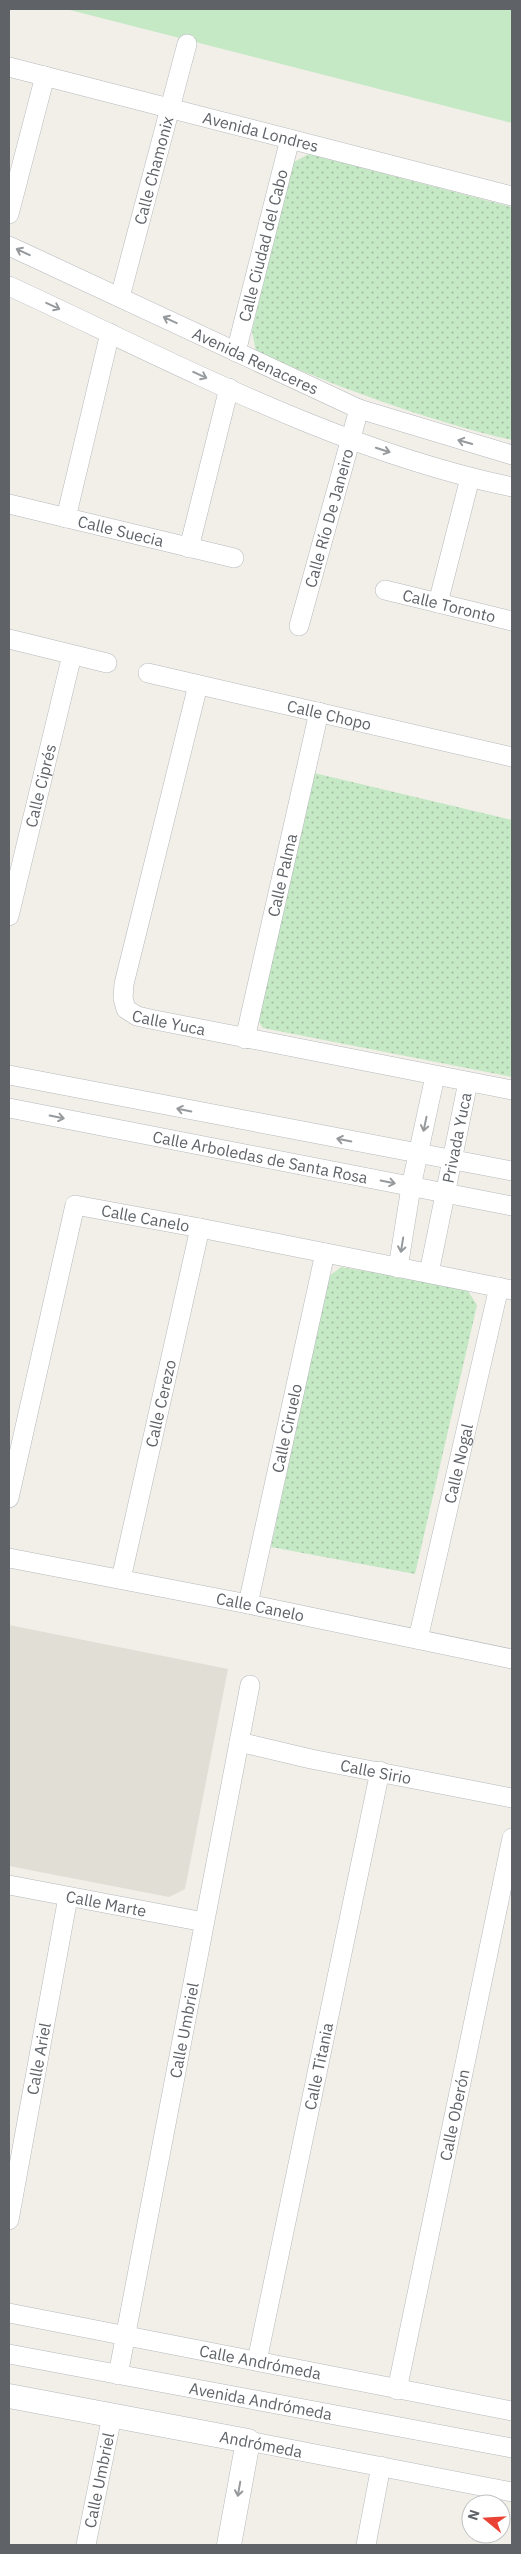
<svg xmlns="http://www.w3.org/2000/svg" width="521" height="2554" viewBox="0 0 521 2554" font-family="'IBM Plex Sans',sans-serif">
  <defs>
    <pattern id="park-dots" width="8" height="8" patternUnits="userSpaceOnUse" patternTransform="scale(1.25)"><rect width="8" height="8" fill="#c5e8c5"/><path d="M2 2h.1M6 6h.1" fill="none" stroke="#a3c0a4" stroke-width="1.8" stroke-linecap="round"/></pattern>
  </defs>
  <rect width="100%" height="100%" fill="#f1efe8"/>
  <path fill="#e1ded6" d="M 9,1625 L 228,1669 L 185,1889 L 169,1897 L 9,1866 Z"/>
  <path fill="#c5e8c5" d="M 66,9 L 512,9 L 512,123 Z"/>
  <g fill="url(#park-dots)">
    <path d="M 309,154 L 512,207 L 512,440 C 424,420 339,387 256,352 L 252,331 L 292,163 Z"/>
    <path d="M 314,773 L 512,820 L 512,1077 L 263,1028 L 255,1016 Z"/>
    <path d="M 341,1267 L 466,1288 L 477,1305 L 415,1574 L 271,1547 L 328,1277 Z"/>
  </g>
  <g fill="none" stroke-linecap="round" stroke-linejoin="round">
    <g stroke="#b5b8bc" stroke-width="20">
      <g id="minor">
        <path id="s1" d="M 9,67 L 512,196"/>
        <path d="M 9,214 L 45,76"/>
        <path id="s2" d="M 9,246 L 359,409 L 512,455"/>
        <path d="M 9,286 C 172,361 335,450 512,487"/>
        <path id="s3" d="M 120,297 L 187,44"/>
        <path id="s4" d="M 236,352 L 290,139"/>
        <path id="s5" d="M 9,504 L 234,558"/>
        <path d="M 66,518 L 110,333"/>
        <path d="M 189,548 L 229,388"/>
        <path id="s6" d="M 385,590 L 512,621"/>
        <path d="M 438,603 L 470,478"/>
        <path id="s7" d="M 299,626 L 359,409"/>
        <path d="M 9,639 L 107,663"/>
        <path id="s8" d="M 148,673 L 512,757"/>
        <path id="s9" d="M 198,685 L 124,984 L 123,998 L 126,1009 L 137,1016 L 150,1019 L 512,1090"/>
        <path id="s10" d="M 9,916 L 72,655"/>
        <path id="s11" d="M 245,1039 L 319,712"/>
        <path d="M 9,1075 L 512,1171"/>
        <path id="s12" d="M 9,1108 L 512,1206"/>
        <path d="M 398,1268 L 411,1187 L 435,1076"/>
        <path id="s13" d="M 429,1273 L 468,1082"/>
        <path id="s14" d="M 9,1498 L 75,1205 L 200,1228 L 512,1290"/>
        <path id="s15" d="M 9,1558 L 248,1604 L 512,1659"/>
        <path id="s16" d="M 121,1579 L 200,1228"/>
        <path id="s17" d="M 248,1604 L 325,1253"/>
        <path id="s18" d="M 418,1639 L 499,1287"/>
        <path id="s19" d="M 239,1742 L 311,1759 L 512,1798"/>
        <path id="s20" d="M 9,1885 L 204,1922"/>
        <path id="s21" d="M 9,2220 L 68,1897"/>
        <path id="s22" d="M 9,2313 L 512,2411"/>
        <path id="s23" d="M 9,2354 L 512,2448"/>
        <path id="s24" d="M 257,2361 L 380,1771"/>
        <path id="s25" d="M 118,2375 L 250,1685"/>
        <path id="s26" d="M 397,2390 L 512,1838"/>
        <path d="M 248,2441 L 512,2492"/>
        <path id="s27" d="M 86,2545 L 112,2416"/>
        <path d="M 366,2545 L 381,2466"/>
      </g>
    </g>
    <g stroke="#b5b8bc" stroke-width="25">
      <path id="tertiary" d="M 9,2396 L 248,2441 L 229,2545"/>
    </g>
    <use href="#minor" stroke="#fff" stroke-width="19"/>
    <use href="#tertiary" stroke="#fff" stroke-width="24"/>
  </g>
  <defs><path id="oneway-shaft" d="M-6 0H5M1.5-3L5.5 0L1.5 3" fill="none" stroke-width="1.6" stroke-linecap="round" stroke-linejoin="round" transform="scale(1.25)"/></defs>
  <g stroke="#979a9d">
    <use href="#oneway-shaft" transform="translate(23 252) rotate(-155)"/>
    <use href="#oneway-shaft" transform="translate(53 306) rotate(25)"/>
    <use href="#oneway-shaft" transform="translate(170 320) rotate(-155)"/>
    <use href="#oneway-shaft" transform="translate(200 375) rotate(25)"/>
    <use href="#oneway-shaft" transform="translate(465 442) rotate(-164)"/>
    <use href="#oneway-shaft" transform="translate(383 450) rotate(18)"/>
    <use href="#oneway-shaft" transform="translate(184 1110) rotate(-169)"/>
    <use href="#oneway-shaft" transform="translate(57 1117) rotate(11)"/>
    <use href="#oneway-shaft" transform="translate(425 1124) rotate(102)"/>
    <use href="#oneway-shaft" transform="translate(344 1140) rotate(-169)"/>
    <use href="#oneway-shaft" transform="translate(388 1182) rotate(11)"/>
    <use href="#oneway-shaft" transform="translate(402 1245) rotate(99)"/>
    <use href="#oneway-shaft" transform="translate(239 2489) rotate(100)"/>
  </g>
  <g text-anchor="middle" stroke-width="5" stroke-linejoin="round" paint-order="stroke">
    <g font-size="16" fill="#5f6368" stroke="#fff">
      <text dy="6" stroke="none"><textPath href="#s1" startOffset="260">Avenida Londres</textPath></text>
      <text dy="6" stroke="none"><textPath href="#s3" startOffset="131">Calle Chamonix</textPath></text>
      <text dy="6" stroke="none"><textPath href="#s4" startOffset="110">Calle Ciudad del Cabo</textPath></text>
      <text dy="6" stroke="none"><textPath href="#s2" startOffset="272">Avenida Renaceres</textPath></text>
      <text dy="6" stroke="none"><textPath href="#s7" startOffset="112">Calle Río De Janeiro</textPath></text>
      <text dy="6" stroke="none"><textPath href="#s5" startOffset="115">Calle Suecia</textPath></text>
      <text dy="6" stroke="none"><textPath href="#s6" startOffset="66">Calle Toronto</textPath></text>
      <text dy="6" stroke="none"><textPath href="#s8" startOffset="186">Calle Chopo</textPath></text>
      <text dy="6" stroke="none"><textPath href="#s10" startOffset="134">Calle Ciprés</textPath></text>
      <text dy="6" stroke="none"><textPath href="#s11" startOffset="168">Calle Palma</textPath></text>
      <text dy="6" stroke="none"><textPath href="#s9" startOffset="379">Calle Yuca</textPath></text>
      <text dy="6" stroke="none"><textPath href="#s13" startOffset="138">Privada Yuca</textPath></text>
      <text dy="6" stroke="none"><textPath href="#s12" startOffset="256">Calle Arboledas de Santa Rosa</textPath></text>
      <text dy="6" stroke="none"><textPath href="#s14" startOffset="372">Calle Canelo</textPath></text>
      <text dy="6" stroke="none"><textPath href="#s16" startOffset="180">Calle Cerezo</textPath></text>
      <text dy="6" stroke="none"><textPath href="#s17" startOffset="180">Calle Ciruelo</textPath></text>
      <text dy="6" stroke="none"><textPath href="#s18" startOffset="180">Calle Nogal</textPath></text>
      <text dy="6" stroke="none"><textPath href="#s15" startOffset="256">Calle Canelo</textPath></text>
      <text dy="6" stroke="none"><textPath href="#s19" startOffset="140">Calle Sirio</textPath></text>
      <text dy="6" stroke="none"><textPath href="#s20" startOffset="99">Calle Marte</textPath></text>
      <text dy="6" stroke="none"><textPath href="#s25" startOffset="351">Calle Umbriel</textPath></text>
      <text dy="6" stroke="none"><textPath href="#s21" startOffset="164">Calle Ariel</textPath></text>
      <text dy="6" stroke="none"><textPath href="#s24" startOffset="301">Calle Titania</textPath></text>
      <text dy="6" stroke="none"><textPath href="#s26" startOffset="281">Calle Oberón</textPath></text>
      <text dy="6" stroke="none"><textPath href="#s22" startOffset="256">Calle Andrómeda</textPath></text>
      <text dy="6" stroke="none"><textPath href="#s23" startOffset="256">Avenida Andrómeda</textPath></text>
      <text transform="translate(261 2444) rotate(11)" y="6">Andrómeda</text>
      <text dy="6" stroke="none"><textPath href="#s27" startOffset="66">Calle Umbriel</textPath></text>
    </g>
  </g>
  <rect width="521" height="2554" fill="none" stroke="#5f6368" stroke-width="20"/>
  <g transform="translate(486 2519) rotate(288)"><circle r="24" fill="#ffffff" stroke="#bfc1c3"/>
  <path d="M0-4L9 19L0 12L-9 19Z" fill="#ea4335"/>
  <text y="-8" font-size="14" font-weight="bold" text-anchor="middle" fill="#5f6368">N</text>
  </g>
</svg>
